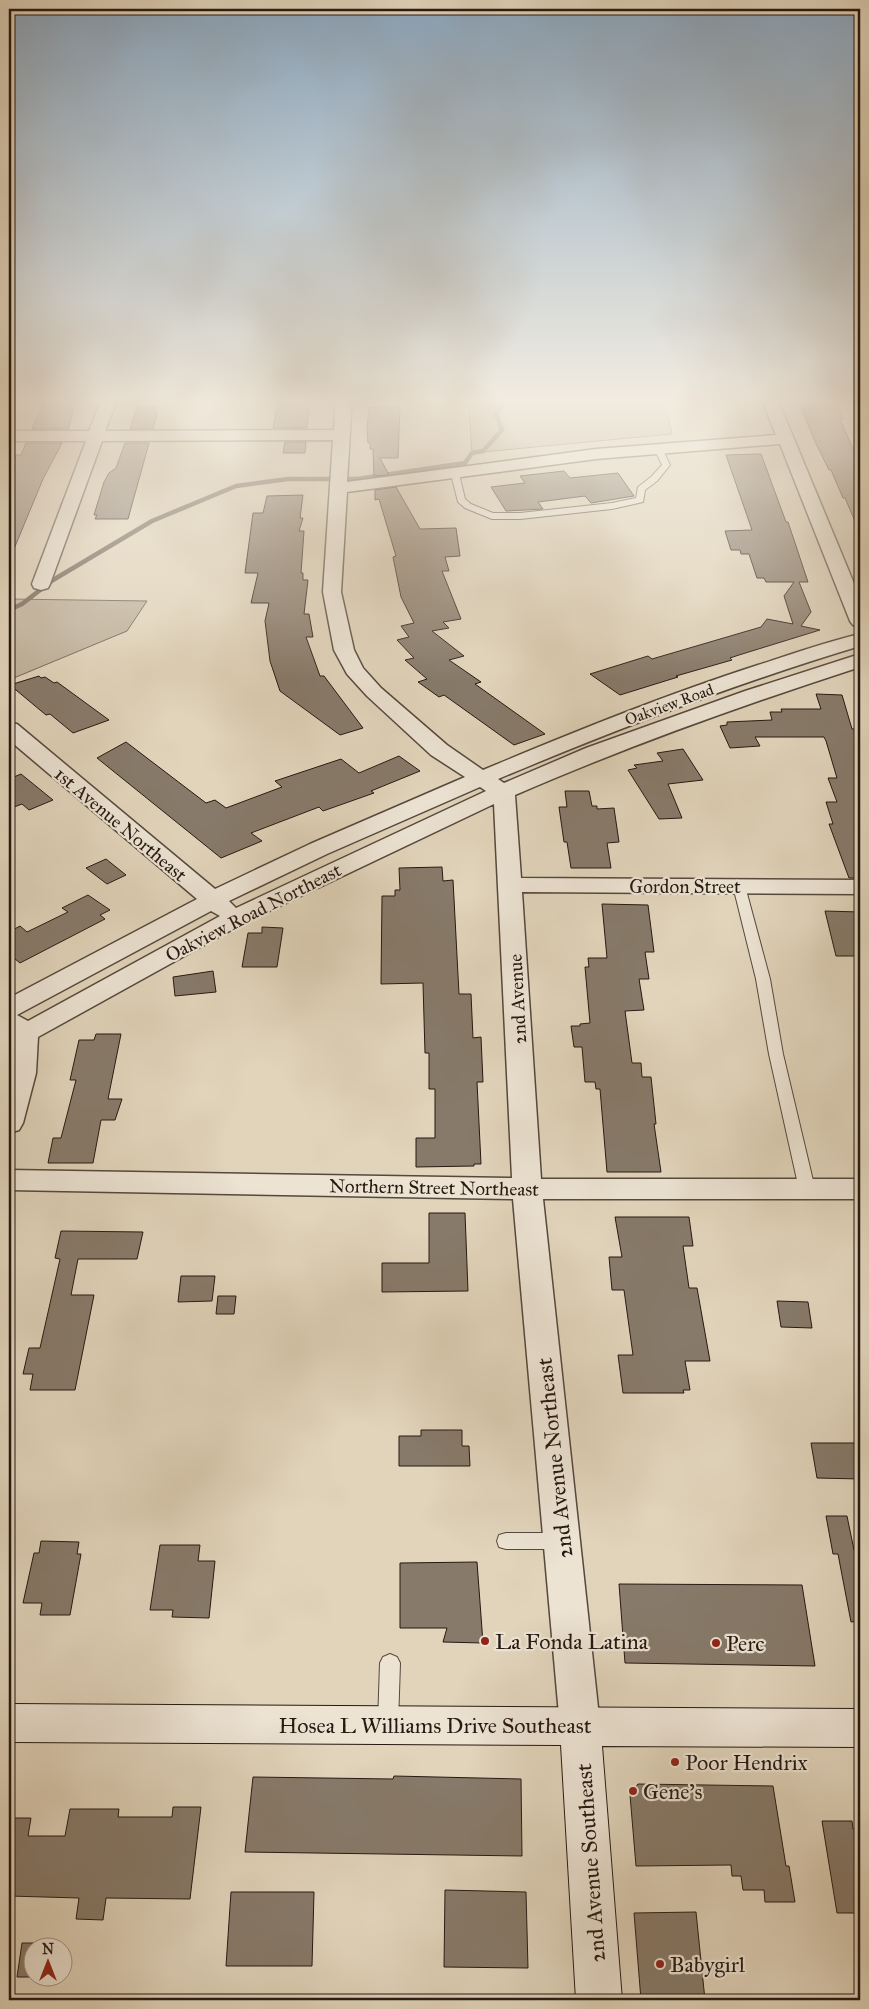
<svg xmlns="http://www.w3.org/2000/svg" width="869" height="2009" viewBox="0 0 869 2009" font-family="'IM FELL Great Primer',serif">
  <rect width="100%" height="100%" fill="#e1d4bb"/>
  <filter id="stains"><feTurbulence type="fractalNoise" baseFrequency=".004" numOctaves="4"/><feColorMatrix values="0 0 0 0 .2 0 0 0 0 .09 0 0 0 0 .02 0 0 0 .5 -.17"/></filter>
  <radialGradient id="worn" r=".72"><stop offset=".6" stop-color="#630" stop-opacity="0"/><stop offset="1" stop-color="#630" stop-opacity=".3"/></radialGradient>
  <g fill="#c1b49e" stroke="#746658">
    <path d="M 468,398 L 663,398 L 672,434 L 472,453 Z"/>
    <path d="M 9,599 L 147,601 L 127,631 L 9,680 Z"/>
  </g>
  <g fill="none" stroke-linecap="round" stroke-linejoin="round">
    <path stroke="#706355" stroke-width="4.5" d="M 9,610 L 22,604 L 53,580 L 152,521 L 236,486 L 288,479 L 357,479 L 465,463 L 472,453 L 483,451 L 502,430 L 496,414 L 504,403 L 518,398"/>
  </g>
  <g fill="#877a6a" stroke="#261912">
    <path d="M 46,398 L 72,398 L 70,410 L 74,410 L 68,429 L 32,429 Z"/>
    <path d="M 279,398 L 310,400 L 307,428 L 273,428 Z"/>
    <path d="M 802,401 L 835,401 L 844,419 L 840,419 L 860,465 L 860,533 L 845,498 L 843,498 L 831,470 L 829,470 L 816,444 L 799,403 L 803,403 Z"/>
    <path d="M 137,407 L 156,407 L 155,412 L 157,414 L 153,429 L 130,429 Z"/>
    <path d="M 373,407 L 400,407 L 398,458 L 380,458 L 389,475 L 374,476 L 373,449 L 370,449 L 370,443 L 368,443 L 367,428 L 369,408 Z"/>
    <path d="M 285,442 L 306,442 L 305,453 L 283,453 Z"/>
    <path d="M 26,443 L 62,443 L 43,479 L 9,561 L 9,472 L 16,455 L 21,455 Z"/>
    <path d="M 125,443 L 149,443 L 128,519 L 95,519 L 97,515 L 94,515 L 104,482 L 109,473 L 116,468 Z"/>
    <path d="M 761,454 L 786,522 L 788,522 L 808,582 L 799,582 L 811,612 L 801,626 L 820,630 L 739,655 L 730,658 L 732,660 L 676,676 L 678,677 L 620,695 L 590,674 L 648,656 L 652,659 L 761,627 L 767,619 L 793,624 L 784,596 L 794,582 L 766,582 L 764,578 L 757,578 L 749,554 L 741,554 L 740,550 L 731,550 L 725,531 L 752,530 L 726,455 Z"/>
    <path d="M 564,471 L 570,478 L 618,473 L 634,496 L 591,503 L 585,496 L 538,502 L 543,509 L 506,511 L 491,487 L 525,483 L 520,476 Z"/>
    <path d="M 396,487 L 420,529 L 456,528 L 460,556 L 445,557 L 449,571 L 442,571 L 461,619 L 443,622 L 449,628 L 432,631 L 464,656 L 449,660 L 481,682 L 475,684 L 545,734 L 514,745 L 444,695 L 439,697 L 418,682 L 427,679 L 405,660 L 414,658 L 397,640 L 409,637 L 401,626 L 414,623 L 401,597 L 393,557 L 396,556 L 379,499 L 375,500 L 375,490 Z"/>
    <path d="M 303,495 L 300,518 L 303,518 L 299,531 L 304,531 L 301,573 L 303,573 L 303,580 L 308,580 L 304,614 L 309,614 L 313,637 L 306,637 L 320,676 L 324,676 L 363,728 L 340,735 L 280,691 L 270,661 L 265,621 L 269,603 L 251,603 L 258,573 L 245,573 L 253,513 L 263,513 L 267,496 Z"/>
    <path d="M 39,676 L 41,678 L 45,677 L 54,683 L 57,682 L 109,720 L 73,733 L 50,714 L 46,715 L 10,685 Z"/>
    <path d="M 816,694 L 842,695 L 852,729 L 860,729 L 860,878 L 849,878 L 829,824 L 833,824 L 826,802 L 837,802 L 828,778 L 837,778 L 826,741 L 824,737 L 755,737 L 760,746 L 730,748 L 720,726 L 727,725 L 727,722 L 772,720 L 770,712 L 782,712 L 781,709 L 821,709 Z"/>
    <path d="M 126,742 L 206,803 L 215,800 L 226,808 L 282,787 L 275,781 L 341,759 L 359,773 L 399,756 L 420,771 L 371,791 L 374,793 L 323,811 L 319,807 L 251,833 L 262,841 L 221,858 L 97,758 Z"/>
    <path d="M 683,749 L 703,780 L 668,784 L 682,818 L 659,819 L 628,770 L 637,768 L 634,765 L 663,761 L 657,753 Z"/>
    <path d="M 21,774 L 53,800 L 29,810 L 22,804 L 9,809 L 9,779 Z"/>
    <path d="M 565,791 L 589,791 L 592,806 L 597,806 L 597,809 L 614,808 L 619,842 L 607,843 L 611,868 L 571,868 L 567,842 L 564,842 L 559,807 L 567,807 Z"/>
    <path d="M 106,859 L 126,875 L 107,884 L 86,868 Z"/>
    <path d="M 442,867 L 443,881 L 453,880 L 459,994 L 471,994 L 473,1038 L 481,1037 L 483,1082 L 477,1082 L 481,1164 L 474,1164 L 474,1166 L 416,1167 L 416,1138 L 435,1138 L 435,1089 L 429,1089 L 429,1053 L 425,1053 L 423,983 L 381,984 L 382,896 L 395,896 L 395,890 L 400,890 L 399,868 Z"/>
    <path d="M 88,895 L 110,910 L 100,915 L 105,919 L 20,963 L 9,954 L 9,932 L 20,926 L 27,932 L 68,912 L 62,908 Z"/>
    <path d="M 602,904 L 648,905 L 654,952 L 645,952 L 649,979 L 639,979 L 644,1010 L 625,1011 L 632,1063 L 641,1063 L 642,1077 L 651,1077 L 656,1124 L 654,1124 L 661,1172 L 607,1172 L 600,1089 L 596,1089 L 595,1082 L 585,1082 L 582,1047 L 574,1047 L 571,1026 L 580,1026 L 580,1024 L 590,1023 L 585,967 L 589,967 L 588,958 L 607,958 Z"/>
    <path d="M 825,911 L 860,912 L 860,956 L 836,956 Z"/>
    <path d="M 262,927 L 283,928 L 277,967 L 242,967 L 248,933 L 262,933 Z"/>
    <path d="M 213,971 L 216,992 L 175,996 L 173,977 Z"/>
    <path d="M 96,1034 L 121,1034 L 108,1099 L 122,1099 L 115,1120 L 101,1120 L 93,1163 L 48,1163 L 53,1138 L 61,1138 L 76,1080 L 70,1080 L 79,1040 L 94,1040 Z"/>
    <path d="M 429,1213 L 465,1213 L 468,1291 L 382,1292 L 382,1263 L 429,1263 Z"/>
    <path d="M 615,1217 L 689,1217 L 693,1246 L 683,1246 L 689,1288 L 697,1288 L 710,1361 L 685,1361 L 690,1390 L 683,1390 L 684,1393 L 623,1393 L 618,1355 L 633,1355 L 624,1290 L 612,1290 L 609,1257 L 622,1257 Z"/>
    <path d="M 61,1231 L 143,1232 L 137,1259 L 78,1259 L 71,1295 L 94,1295 L 75,1390 L 30,1390 L 33,1374 L 23,1374 L 29,1348 L 40,1348 L 60,1259 L 55,1258 Z"/>
    <path d="M 181,1276 L 215,1276 L 212,1301 L 178,1302 Z"/>
    <path d="M 218,1296 L 236,1296 L 234,1314 L 216,1314 Z"/>
    <path d="M 777,1301 L 808,1302 L 812,1328 L 781,1327 Z"/>
    <path d="M 421,1430 L 462,1430 L 462,1446 L 469,1446 L 470,1466 L 399,1466 L 399,1436 L 421,1436 Z"/>
    <path d="M 811,1443 L 854,1443 L 860,1479 L 817,1478 Z"/>
    <path d="M 826,1516 L 847,1516 L 854,1550 L 860,1550 L 860,1621 L 851,1622 L 838,1554 L 833,1554 Z"/>
    <path d="M 41,1541 L 79,1542 L 77,1554 L 81,1554 L 70,1615 L 40,1615 L 42,1603 L 23,1603 L 34,1553 L 39,1553 Z"/>
    <path d="M 160,1545 L 200,1545 L 198,1561 L 215,1561 L 209,1618 L 172,1617 L 173,1610 L 150,1610 Z"/>
    <path d="M 477,1562 L 483,1643 L 443,1642 L 447,1628 L 400,1628 L 400,1563 Z"/>
    <path d="M 619,1584 L 802,1585 L 815,1666 L 625,1663 Z"/>
    <path d="M 394,1776 L 521,1779 L 522,1856 L 245,1852 L 253,1777 L 393,1779 Z"/>
    <path d="M 638,1784 L 773,1786 L 786,1866 L 789,1866 L 795,1902 L 765,1902 L 764,1890 L 743,1890 L 741,1876 L 732,1876 L 731,1865 L 636,1866 L 630,1795 Z"/>
    <path d="M 173,1807 L 201,1807 L 190,1899 L 106,1898 L 103,1920 L 76,1919 L 79,1898 L 9,1896 L 9,1818 L 31,1818 L 28,1836 L 65,1836 L 70,1809 L 119,1809 L 118,1817 L 172,1817 Z"/>
    <path d="M 822,1821 L 852,1821 L 853,1829 L 860,1829 L 860,1913 L 837,1913 Z"/>
    <path d="M 445,1890 L 526,1892 L 528,1968 L 444,1967 Z"/>
    <path d="M 231,1892 L 314,1892 L 312,1966 L 226,1966 Z"/>
    <path d="M 696,1912 L 705,2000 L 641,2000 L 634,1913 Z"/>
    <path d="M 22,1943 L 46,1943 L 45,1946 L 32,1946 L 32,1976 L 40,1977 L 17,1977 Z"/>
  </g>
  <g fill="none" stroke-linecap="round" stroke-linejoin="round">
    <g stroke="#55483c" stroke-width="2">
      <g id="lane">
        <path d="M 659,447 L 663,450 L 670,465 L 657,481 L 645,490 L 643,502 L 612,509 L 520,519 L 492,519 L 465,508 L 458,502 L 451,474 L 455,471 L 459,474 L 465,499 L 471,504 L 493,513 L 520,513 L 612,503 L 636,498 L 638,487 L 651,477 L 662,465 L 655,450 Z"/>
        <path d="M 739,882 L 745,886 L 770,979 L 783,1054 L 815,1189 L 812,1193 L 807,1194 L 802,1193 L 799,1189 L 769,1054 L 756,979 L 733,886 Z"/>
        <path d="M 506,1533 L 561,1533 L 568,1535 L 570,1541 L 568,1547 L 561,1549 L 506,1549 L 499,1547 L 497,1541 L 499,1535 Z"/>
        <path d="M 390,1654 L 397,1657 L 400,1663 L 398,1724 L 395,1731 L 388,1734 L 381,1731 L 378,1724 L 380,1663 L 383,1657 Z"/>
      </g>
    </g>
    <g stroke="#55483c" stroke-width="3">
      <path id="street" d="M 102,398 L 118,398 L 105,431 L 334,430 L 336,398 L 352,398 L 347,482 L 596,449 L 776,435 L 761,398 L 777,398 L 860,598 L 860,627 L 853,625 L 850,621 L 780,444 L 596,459 L 347,492 L 341,592 L 354,650 L 363,668 L 381,688 L 447,745 L 483,770 C 574,732 665,695 758,665 C 792,654 826,642 860,634 L 860,646 C 737,683 617,729 498,779 L 504,783 L 586,748 L 745,691 L 860,654 L 860,667 C 743,705 628,746 515,795 L 521,878 L 860,880 L 860,894 L 522,892 L 541,1179 L 860,1179 L 860,1199 L 543,1199 L 600,1726 L 594,1739 L 580,1744 L 566,1739 L 560,1726 L 513,1199 L 9,1190 L 9,1170 L 512,1178 L 494,804 L 244,923 L 38,1037 L 36,1073 L 23,1123 L 19,1130 L 9,1133 L 9,998 L 197,899 L 9,740 L 9,723 L 17,724 L 215,889 L 310,844 L 465,777 L 431,755 L 367,696 L 347,674 L 334,650 L 323,592 L 333,440 L 102,441 L 50,584 L 48,588 L 41,590 L 34,588 L 32,584 L 86,441 L 9,441 L 9,431 L 89,431 ZM 480,787 L 486,791 L 236,908 L 229,901 L 327,854 ZM 211,911 L 220,916 L 28,1021 L 17,1015 Z"/>
    </g>
    <g stroke="#261912" stroke-width="2">
      <path id="secondary" d="M 9,1704 L 860,1709 L 860,1747 L 602,1746 L 622,2000 L 576,2000 L 561,1745 L 9,1742 Z"/>
    </g>
    <use href="#lane" fill="#ece3d3" fill-rule="evenodd"/>
    <use href="#street" fill="#ece3d3" fill-rule="evenodd"/>
    <use href="#secondary" fill="#ece3d3" fill-rule="evenodd"/>
  </g>
  <linearGradient id="sky" x2="0" y2="1"><stop stop-color="#8ba7bf"/><stop offset="0.59" stop-color="#f2ece0"/><stop offset="1" stop-color="#f2ece0" stop-opacity="0"/></linearGradient>
  <rect width="869" height="679" fill="url(#sky)"/>
  <g fill="#8f2418" stroke="#ece3d3" stroke-width="2">
    <circle cx="485" cy="1641" r="5"/>
    <circle cx="716" cy="1643" r="5"/>
    <circle cx="675" cy="1762" r="5"/>
    <circle cx="633" cy="1791" r="5"/>
    <circle cx="660" cy="1964" r="5"/>
  </g>
  <g text-anchor="middle" stroke-width="4.5" stroke-linejoin="round" paint-order="stroke">
    <g font-size="16" fill="#261912" stroke="#ece3d3">
      <text transform="translate(669 704) rotate(-20)" y="6">Oakview Road</text>
    </g>
    <g font-size="19" fill="#261912" stroke="#ece3d3">
      <text transform="translate(121 824) rotate(40)" y="7">1st Avenue Northeast</text>
      <text x="685" y="893">Gordon Street</text>
      <text transform="translate(253 912) rotate(-27)" y="7">Oakview Road Northeast</text>
      <text transform="translate(517 999) rotate(-93)" y="7">2nd Avenue</text>
      <text transform="translate(434 1187) rotate(1)" y="7">Northern Street Northeast</text>
    </g>
    <g font-size="22" fill="#261912" stroke="#ece3d3">
      <text transform="translate(554 1458) rotate(-96)" y="8">2nd Avenue Northeast</text>
      <text x="435" y="1733">Hosea L Williams Drive Southeast</text>
      <text transform="translate(590 1863) rotate(-94)" y="8">2nd Avenue Southeast</text>
    </g>
    <g font-size="22" fill="#261912" stroke="#ece3d3" text-anchor="start">
      <text x="495" y="1649">La Fonda Latina</text>
      <text x="726" y="1651">Perc</text>
      <text x="685" y="1770">Poor Hendrix</text>
      <text x="643" y="1799">Gene's</text>
      <text x="670" y="1972">Babygirl</text>
    </g>
  </g>
  <rect width="869" height="2009" fill="none" stroke="#e1d4bb" stroke-width="30"/>
  <rect x="10" y="10" width="849" height="1989" fill="none" stroke="#261912" stroke-width="2.5"/>
  <rect x="15" y="15" width="839" height="1979" fill="none" stroke="#261912"/>
  <g transform="translate(48 1962)"><circle r="24" fill="#ece3d3" stroke="#9d9286"/>
  <path d="M0-4L9 19L0 12L-9 19Z" fill="#8f2418"/>
  <text y="-8" font-size="14" font-weight="bold" text-anchor="middle" fill="#261912">N</text>
  </g>
  <rect width="100%" height="100%" filter="url(#stains)"/>
  <rect width="100%" height="100%" fill="url(#worn)"/>
</svg>
